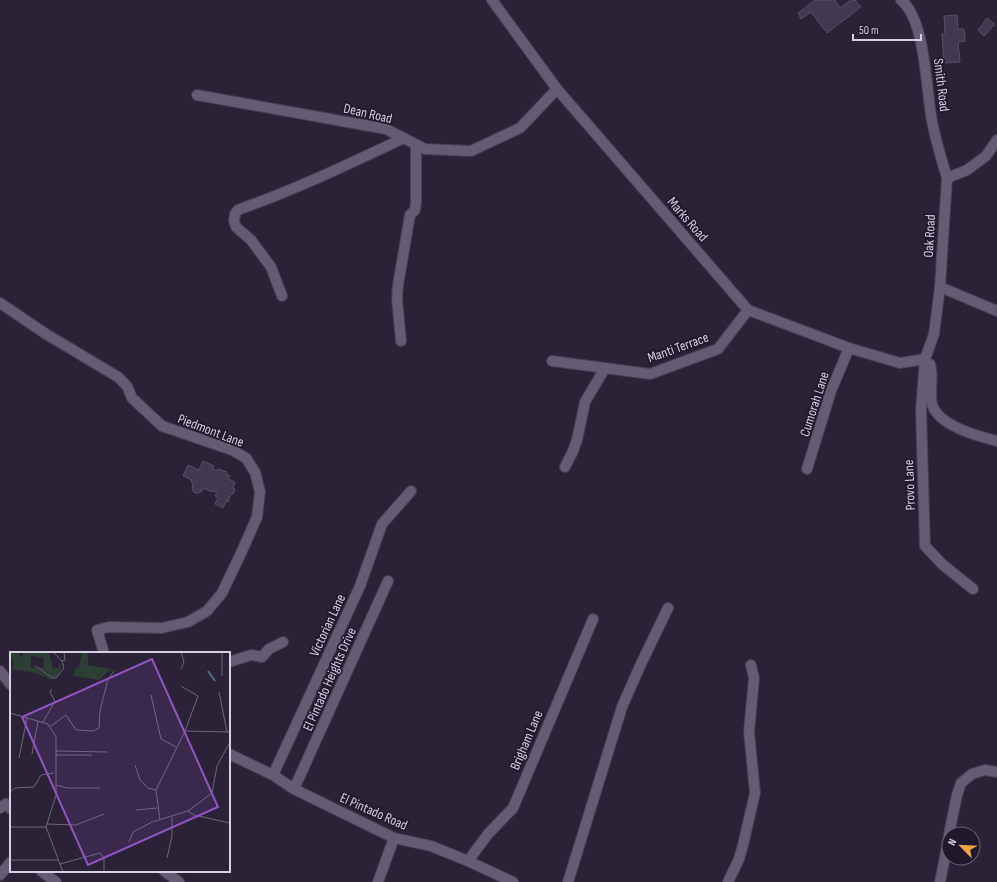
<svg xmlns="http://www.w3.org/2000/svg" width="997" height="882" viewBox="0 0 997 882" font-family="'Sofia Sans Condensed',sans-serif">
  <rect width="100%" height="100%" fill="#2b2238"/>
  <g fill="#423950" stroke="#594f68">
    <path d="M 815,0 L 835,0 L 840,8 L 851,0 L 855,0 L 861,7 L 827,33 L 811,12 L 801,19 L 798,13 Z"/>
    <path d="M 957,15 L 958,29 L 964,29 L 965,41 L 958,42 L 960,62 L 944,63 L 942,34 L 945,34 L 944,16 Z"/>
    <path d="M 987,18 L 995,24 L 984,36 L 978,30 Z"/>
    <path d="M 203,461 L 214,466 L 212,468 L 217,471 L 218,469 L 227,472 L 226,474 L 230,476 L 228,479 L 235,482 L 233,488 L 235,489 L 233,494 L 231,493 L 228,502 L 226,501 L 223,508 L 215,504 L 218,498 L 215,496 L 217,493 L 212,490 L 212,492 L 203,488 L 202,491 L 198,493 L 195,493 L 192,490 L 193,483 L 191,482 L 192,480 L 183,476 L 188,465 L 199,470 Z"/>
  </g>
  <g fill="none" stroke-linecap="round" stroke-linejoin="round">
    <g stroke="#463e51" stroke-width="12">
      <g id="minor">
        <path d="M 492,0 L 557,89 L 748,310 L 849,348 L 900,363 L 925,359"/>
        <path d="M 901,0 C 925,19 926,86 931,115 C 934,136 941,157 947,178"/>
        <path d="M 197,95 L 386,129 L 425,149 L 471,151 L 520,128 L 557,89"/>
        <path d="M 940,287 L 997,311"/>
        <path d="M 282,296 L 271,267 L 251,240 L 236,227 L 234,221 L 235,214 L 238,210 L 243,208 C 299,188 351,163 404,138"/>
        <path d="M 0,303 L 46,334 L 118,377 L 127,386 L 132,398 L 162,426 L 232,450 L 246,458 L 255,472 L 260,492 L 257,517 L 242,551 L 222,593 L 207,611 L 188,622 L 162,628 L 109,627 L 97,630 L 104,653"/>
        <path d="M 401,341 L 397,299 L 398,285 L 410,215 L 415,210 L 416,202 L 416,145"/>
        <path d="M 552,361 L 650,374 L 718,349 L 748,310"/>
        <path d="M 930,364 C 934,376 929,391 932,404 C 938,426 978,436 997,441"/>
        <path d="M 565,467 L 573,451 L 577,440 L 585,402 L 605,368"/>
        <path d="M 807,469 L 831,391 L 849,348"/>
        <path d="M 973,589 L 942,564 L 925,546 L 921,410 L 925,359 L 934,334 L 940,287 L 947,178 L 967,170 L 986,156 L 997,140"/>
        <path d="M 229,662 L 251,655 L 262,657 L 269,649 L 283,642"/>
        <path d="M 0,671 L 11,685"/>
        <path d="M 229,754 L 273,775 L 294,789 L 394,838 L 431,846 L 468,861 L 513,882"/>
        <path d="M 273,775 L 360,586 L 382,524 L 411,491"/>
        <path d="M 294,789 L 388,581"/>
        <path d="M 0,808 L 6,804 L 11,809"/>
        <path d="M 949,834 L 957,795 L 961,783 L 972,774 L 985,770 L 997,772"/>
        <path d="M 468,861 L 488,834 L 513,808 L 593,619"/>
        <path d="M 41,871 L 56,882"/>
        <path d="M 164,871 L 179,882"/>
        <path d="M 0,875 L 11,862"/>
        <path d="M 378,882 L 394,838"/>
        <path d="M 568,882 L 622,707 L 640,666 L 668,608"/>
        <path d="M 728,882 L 739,859 L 743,845 L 755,793 L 749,732 L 754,678 L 751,665"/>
        <path d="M 940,882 L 949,836"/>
      </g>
    </g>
    <use href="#minor" stroke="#655b75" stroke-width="10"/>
  </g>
  <g text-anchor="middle" stroke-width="3.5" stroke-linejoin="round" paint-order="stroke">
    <g font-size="14" fill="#d6d0df" stroke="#22182e">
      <text transform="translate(942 85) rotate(83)" y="5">Smith Road</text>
      <text transform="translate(368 113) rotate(13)" y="5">Dean Road</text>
      <text transform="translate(688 219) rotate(49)" y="5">Marks Road</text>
      <text transform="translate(929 236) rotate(-87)" y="5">Oak Road</text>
      <text transform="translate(678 347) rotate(-20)" y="5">Manti Terrace</text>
      <text transform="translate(814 404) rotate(-72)" y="5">Cumorah Lane</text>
      <text transform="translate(211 430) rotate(21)" y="5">Piedmont Lane</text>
      <text transform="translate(909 485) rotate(-92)" y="5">Provo Lane</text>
      <text transform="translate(327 625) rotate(-65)" y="5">Victorian Lane</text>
      <text transform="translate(329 679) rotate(-66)" y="5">El Pintado Heights Drive</text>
      <text transform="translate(526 740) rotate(-67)" y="5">Brigham Lane</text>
      <text transform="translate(374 811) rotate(24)" y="5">El Pintado Road</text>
    </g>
  </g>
  <g transform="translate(10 652)">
    <rect width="220" height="220" fill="#2b2238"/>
    <path d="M 0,0 L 8,0 L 11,6 L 14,0 L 39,0 L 43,17 L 49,16 L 50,9 L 51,15 L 49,23 L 43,26 L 28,16 L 34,15 L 33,6 L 24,4 L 21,4 L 21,16 L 26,16 L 43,28 L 21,20 L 0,17 L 4,14 ZM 72,0 L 78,0 L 78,13 L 108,18 L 100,18 L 89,28 L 64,24 L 49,28 L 64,24 L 65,17 L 69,15 Z" fill="#2d3f35"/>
    <path fill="none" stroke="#547081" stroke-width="2" d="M 198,19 L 205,29"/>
    <path fill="none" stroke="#6f687b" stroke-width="1" d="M 43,0 L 52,9 L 55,8 L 54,0M 212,0 L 212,24M 25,14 L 42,26 L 46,26 L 54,16 L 52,9M 171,17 L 174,10 L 171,0M 171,34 L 188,44 L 175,79M 209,40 L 217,80M 141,43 L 151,87 L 166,95M 0,61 L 38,72 L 46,85 L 46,143 L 36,175 L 53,220M 33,70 L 45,49 L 40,40 L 42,37M 41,74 L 56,63 L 66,78 L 83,79 L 89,76 L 90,59 L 98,27 L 104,19M 46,99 L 97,100M 22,102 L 28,69M 45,103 L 82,103M 9,106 L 17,66M 125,113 L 130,128 L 138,136 L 146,138M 46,133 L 57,136 L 90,136M 0,140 L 5,136 L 24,135 L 31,123 L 44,121M 126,158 L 147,156M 178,159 L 202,141 L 207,114 L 220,90M 150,168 L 146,138 L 175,79 L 220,80M 37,172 L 66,173 L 94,162M 0,175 L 36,175M 119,190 L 123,180 L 142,170 L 178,159 L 184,163 L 220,171M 157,206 L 162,184 L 162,165M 0,208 L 49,208M 50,212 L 90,201 L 94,206 L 94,220"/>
    <path fill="#9255c7" fill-opacity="0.15" stroke="#9255c7" stroke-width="2" d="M 142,7 L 208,155 L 78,213 L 12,65 Z"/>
    <rect width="220" height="220" fill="none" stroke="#d6d0df" stroke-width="2"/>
  </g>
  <g transform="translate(961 846) rotate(294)"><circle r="19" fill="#22182e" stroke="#6a6275"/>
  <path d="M0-3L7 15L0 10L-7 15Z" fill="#f0a63f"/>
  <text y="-6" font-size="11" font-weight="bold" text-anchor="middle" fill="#d6d0df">N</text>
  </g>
  <path d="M853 34v6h68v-6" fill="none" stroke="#d6d0df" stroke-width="2"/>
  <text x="859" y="34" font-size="12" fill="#d6d0df" stroke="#22182e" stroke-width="3" paint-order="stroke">50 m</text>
</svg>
